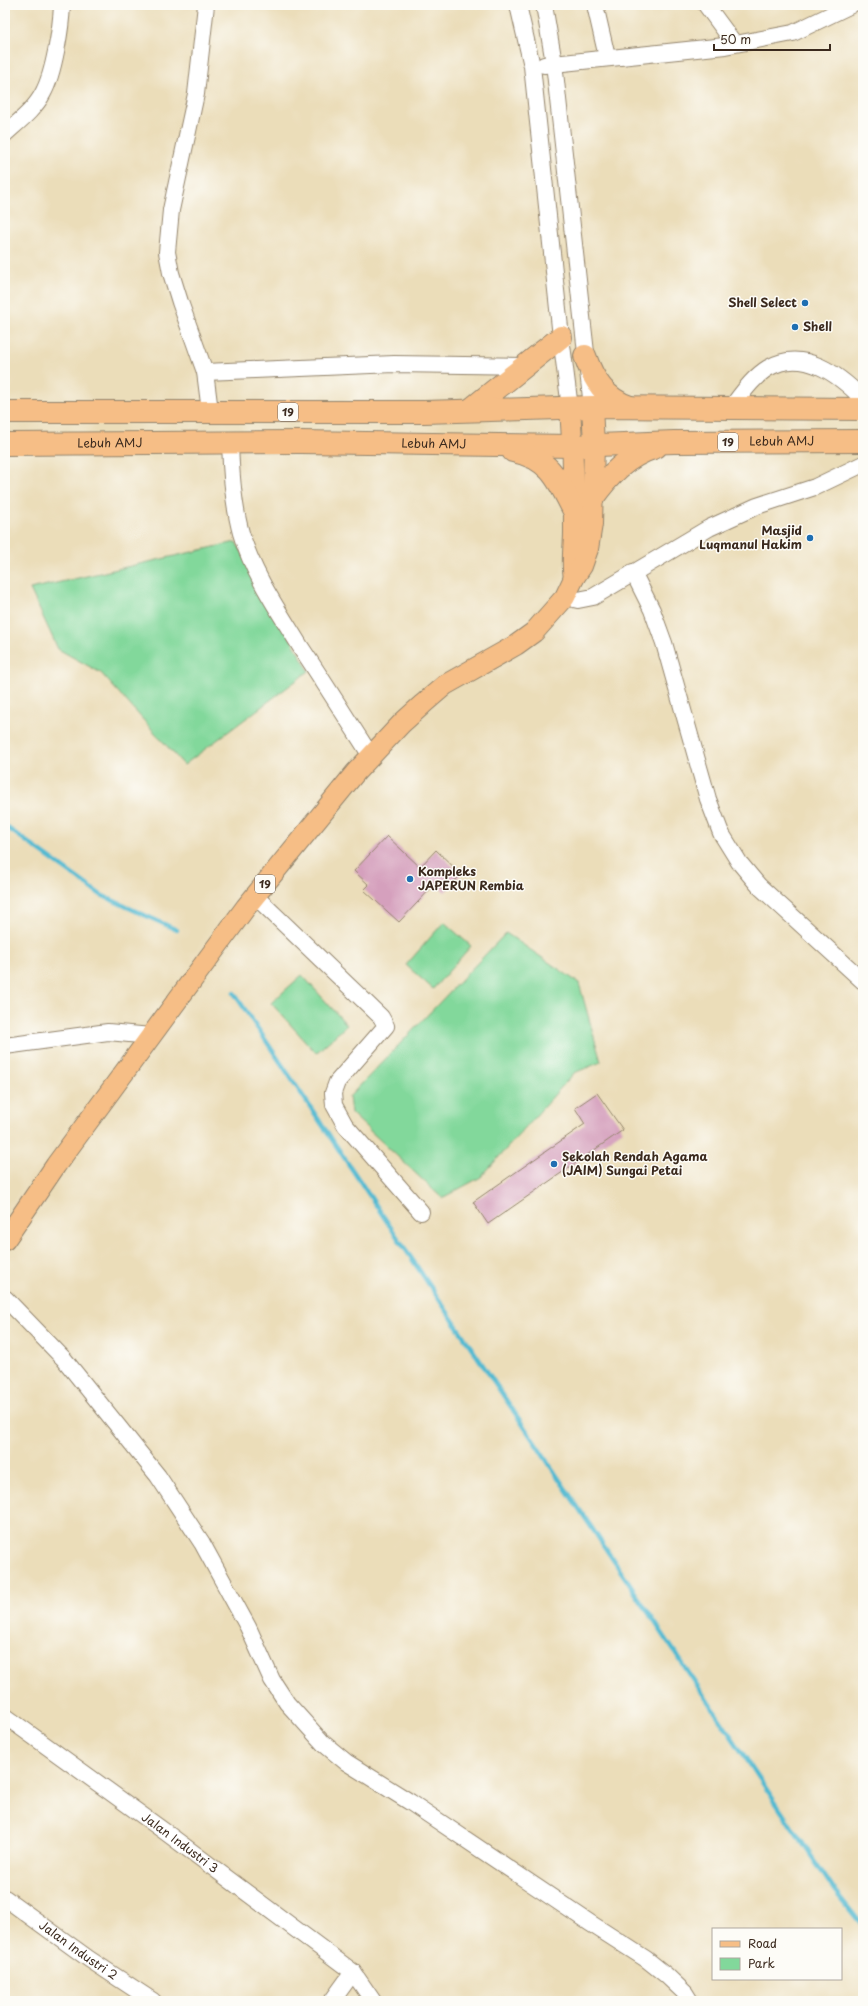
<svg xmlns="http://www.w3.org/2000/svg" width="868" height="2006" viewBox="0 0 868 2006" font-family="'Playpen Sans',sans-serif">
  <rect width="100%" height="100%" fill="#fdfcf7"/>
  <filter id="ink" filterUnits="userSpaceOnUse"><feTurbulence type="fractalNoise" baseFrequency=".025" numOctaves="2"/><feDisplacementMap in="SourceGraphic" scale="8" xChannelSelector="R" yChannelSelector="G"/><feConvolveMatrix kernelMatrix="1 2 1 2 8 2 1 2 1" color-interpolation-filters="sRGB"/></filter>
  <filter id="wash" filterUnits="userSpaceOnUse"><feTurbulence type="fractalNoise" baseFrequency=".012" numOctaves="4" result="noise"/><feDisplacementMap in="SourceGraphic" scale="16" xChannelSelector="R" yChannelSelector="G"/><feGaussianBlur stdDeviation="0.9" result="paint"/><feColorMatrix in="noise" values="0 0 0 0 0 0 0 0 0 0 0 0 0 0 0 0 0 1.4 0 .05"/><feComposite in="paint" operator="in"/></filter>
  <g filter="url(#wash)">
    <rect width="100%" height="100%" fill="#ebddb9"/>
    <g fill="#82d89b" stroke="#5e815c">
      <path d="M 236,542 L 309,671 L 184,765 L 101,673 L 58,649 L 30,589 Z"/>
      <path d="M 444,922 L 471,946 L 433,989 L 406,965 Z"/>
      <path d="M 506,933 L 579,983 L 601,1062 L 574,1073 L 481,1177 L 442,1198 L 351,1113 L 349,1097 Z"/>
      <path d="M 302,975 L 347,1025 L 316,1053 L 271,1003 Z"/>
    </g>
    <g fill="none" stroke-linecap="round" stroke-linejoin="round">
      <g stroke="#53bad1" stroke-width="4.5">
        <path d="M 5,826 L 101,895 L 177,930"/>
        <path d="M 234,993 L 834,1890 L 863,1926"/>
      </g>
    </g>
    <g id="blocks">
      <g fill="#d5a0bd">
        <path d="M 387,836 L 420,867 L 436,850 L 461,874 L 445,892 L 435,884 L 399,922 L 364,890 L 369,885 L 354,871 Z"/>
        <path d="M 597,1093 L 623,1130 L 488,1224 L 473,1202 L 585,1124 L 575,1108 Z"/>
      </g>
    </g>
  </g>
  <g filter="url(#ink)">
    <use href="#blocks" fill-opacity="0" stroke="#93846c" stroke-width="1"/>
    <g fill="none" stroke-linecap="round" stroke-linejoin="round">
      <g stroke="#93846c" stroke-width="18">
        <g id="minor">
          <path d="M 206,5 L 196,94 L 171,210 L 167,252 L 171,273 L 180,302 L 205,372 L 210,411"/>
          <path d="M 518,5 L 532,66 L 561,337 L 570,408"/>
          <path d="M 544,5 L 554,63 L 592,407"/>
          <path d="M 595,5 L 607,57"/>
          <path d="M 706,5 L 734,43"/>
          <path d="M 544,65 L 725,46 L 793,33 L 851,5"/>
          <path d="M 5,134 C 18,122 35,109 43,93 C 54,73 61,28 62,5"/>
          <path d="M 205,372 L 394,364 L 524,366"/>
          <path d="M 730,409 C 741,395 753,377 768,368 C 804,347 839,375 863,399"/>
          <path d="M 230,443 C 231,473 233,504 241,533 C 253,574 278,610 300,646 C 324,682 347,719 371,756"/>
          <path d="M 633,572 L 652,610 L 664,643 L 708,799 L 721,833 L 739,862 L 759,886 L 863,981"/>
          <path d="M 565,597 L 578,600 L 593,597 L 709,528 L 757,506 L 815,487 L 863,464"/>
          <path d="M 255,896 L 381,1017 L 386,1026 L 337,1082 L 333,1093 L 334,1105 L 345,1125 L 421,1212"/>
          <path d="M 5,1046 L 108,1032 L 151,1036"/>
          <path d="M 5,1298 L 64,1359 L 158,1476 L 202,1543 L 248,1627 L 272,1680 L 287,1703 L 323,1743 L 346,1762 L 410,1802 L 590,1923 L 646,1959 L 666,1975 L 685,1993 L 690,2001"/>
          <path id="s1" d="M 5,1716 L 164,1831 L 353,1972 L 373,2001"/>
          <path id="s2" d="M 5,1898 L 89,1959 L 153,2001"/>
          <path d="M 332,2001 L 353,1972"/>
        </g>
      </g>
      <g stroke="#93846c" stroke-width="22">
        <g id="major">
          <path d="M 570,408 C 573,449 574,490 574,532 C 574,547 571,562 574,578"/>
          <path d="M 5,1240 L 56,1165 L 246,907 L 356,772 L 402,723 L 423,704 L 445,685 L 516,645 L 534,632 L 565,597 L 574,578 L 582,566 L 588,549 L 592,524 L 594,444 L 592,407"/>
        </g>
      </g>
      <g stroke="#93846c" stroke-width="24">
        <g id="highway">
          <path d="M 585,356 C 593,379 605,399 630,407"/>
          <path d="M 470,410 L 561,337"/>
          <path d="M 5,412 L 424,412 L 592,407 L 863,409"/>
          <path id="s3" d="M 5,444 L 301,442 L 573,446 L 674,442 L 863,441"/>
          <path d="M 513,451 C 549,458 558,479 573,509"/>
          <path d="M 592,499 C 609,475 627,456 656,447"/>
        </g>
      </g>
      <use href="#minor" stroke="#fff" stroke-width="16"/>
      <use href="#major" stroke="#f6be86" stroke-width="20"/>
      <use href="#highway" stroke="#f6be86" stroke-width="22"/>
    </g>
  </g>
  <g fill="#1f6fb2" stroke="#fdfcf7" stroke-width="1.5">
    <circle cx="805" cy="303" r="4"/>
    <circle cx="795" cy="327" r="4"/>
    <circle cx="810" cy="538" r="4"/>
    <circle cx="410" cy="879" r="4"/>
    <circle cx="554" cy="1164" r="4"/>
  </g>
  <g text-anchor="middle" stroke-width="3" stroke-linejoin="round" paint-order="stroke">
    <g fill="#fdfcf7" stroke="#75695f" stroke-width="1">
      <rect x="278" y="403" width="20" height="18" rx="3"/>
      <rect x="718" y="433" width="20" height="18" rx="3"/>
      <rect x="255" y="875" width="20" height="18" rx="3"/>
    </g>
    <g font-size="11" font-weight="bold" fill="#3b2a1e">
      <text x="288" y="416">19</text>
      <text x="728" y="446">19</text>
      <text x="265" y="888">19</text>
    </g>
    <g font-size="12" font-weight="bold" fill="#3b2a1e" stroke="#fdfcf7" text-anchor="start">
      <text x="797" y="307" text-anchor="end">Shell Select</text>
      <text x="803" y="331">Shell</text>
      <text x="802" y="535" text-anchor="end">Masjid<tspan x="802" dy="14">Luqmanul Hakim</tspan></text>
      <text x="418" y="876">Kompleks<tspan x="418" dy="14">JAPERUN Rembia</tspan></text>
      <text x="562" y="1161">Sekolah Rendah Agama<tspan x="562" dy="14">(JAIM) Sungai Petai</tspan></text>
    </g>
    <g font-size="12" fill="#3b2a1e" stroke="#fdfcf7">
      <text dy="4" stroke="none"><textPath href="#s3" startOffset="777">Lebuh AMJ</textPath></text>
      <text dy="4" stroke="none"><textPath href="#s3" startOffset="105">Lebuh AMJ</textPath></text>
      <text dy="4" stroke="none"><textPath href="#s3" startOffset="429">Lebuh AMJ</textPath></text>
      <text dy="4" stroke="none"><textPath href="#s1" startOffset="216">Jalan Industri 3</textPath></text>
      <text dy="4" stroke="none"><textPath href="#s2" startOffset="90">Jalan Industri 2</textPath></text>
    </g>
  </g>
  <rect width="868" height="2006" fill="none" stroke="#fdfcf7" stroke-width="20"/>
  <rect x="712" y="1928" width="130" height="52" fill="#fdfcf7" stroke="#afa8a0"/>
  <rect x="720" y="1941" width="20" height="6" fill="#f6be86" stroke="#afa8a0"/>
  <text x="748" y="1948" font-size="12" fill="#3b2a1e">Road</text>
  <rect x="720" y="1958" width="20" height="12" fill="#82d89b" stroke="#afa8a0"/>
  <text x="748" y="1968" font-size="12" fill="#3b2a1e">Park</text>
  <path d="M714 44v6h116v-6" fill="none" stroke="#3b2a1e" stroke-width="2"/>
  <text x="720" y="44" font-size="12" fill="#3b2a1e" stroke="#fdfcf7" stroke-width="3" paint-order="stroke">50 m</text>
</svg>
